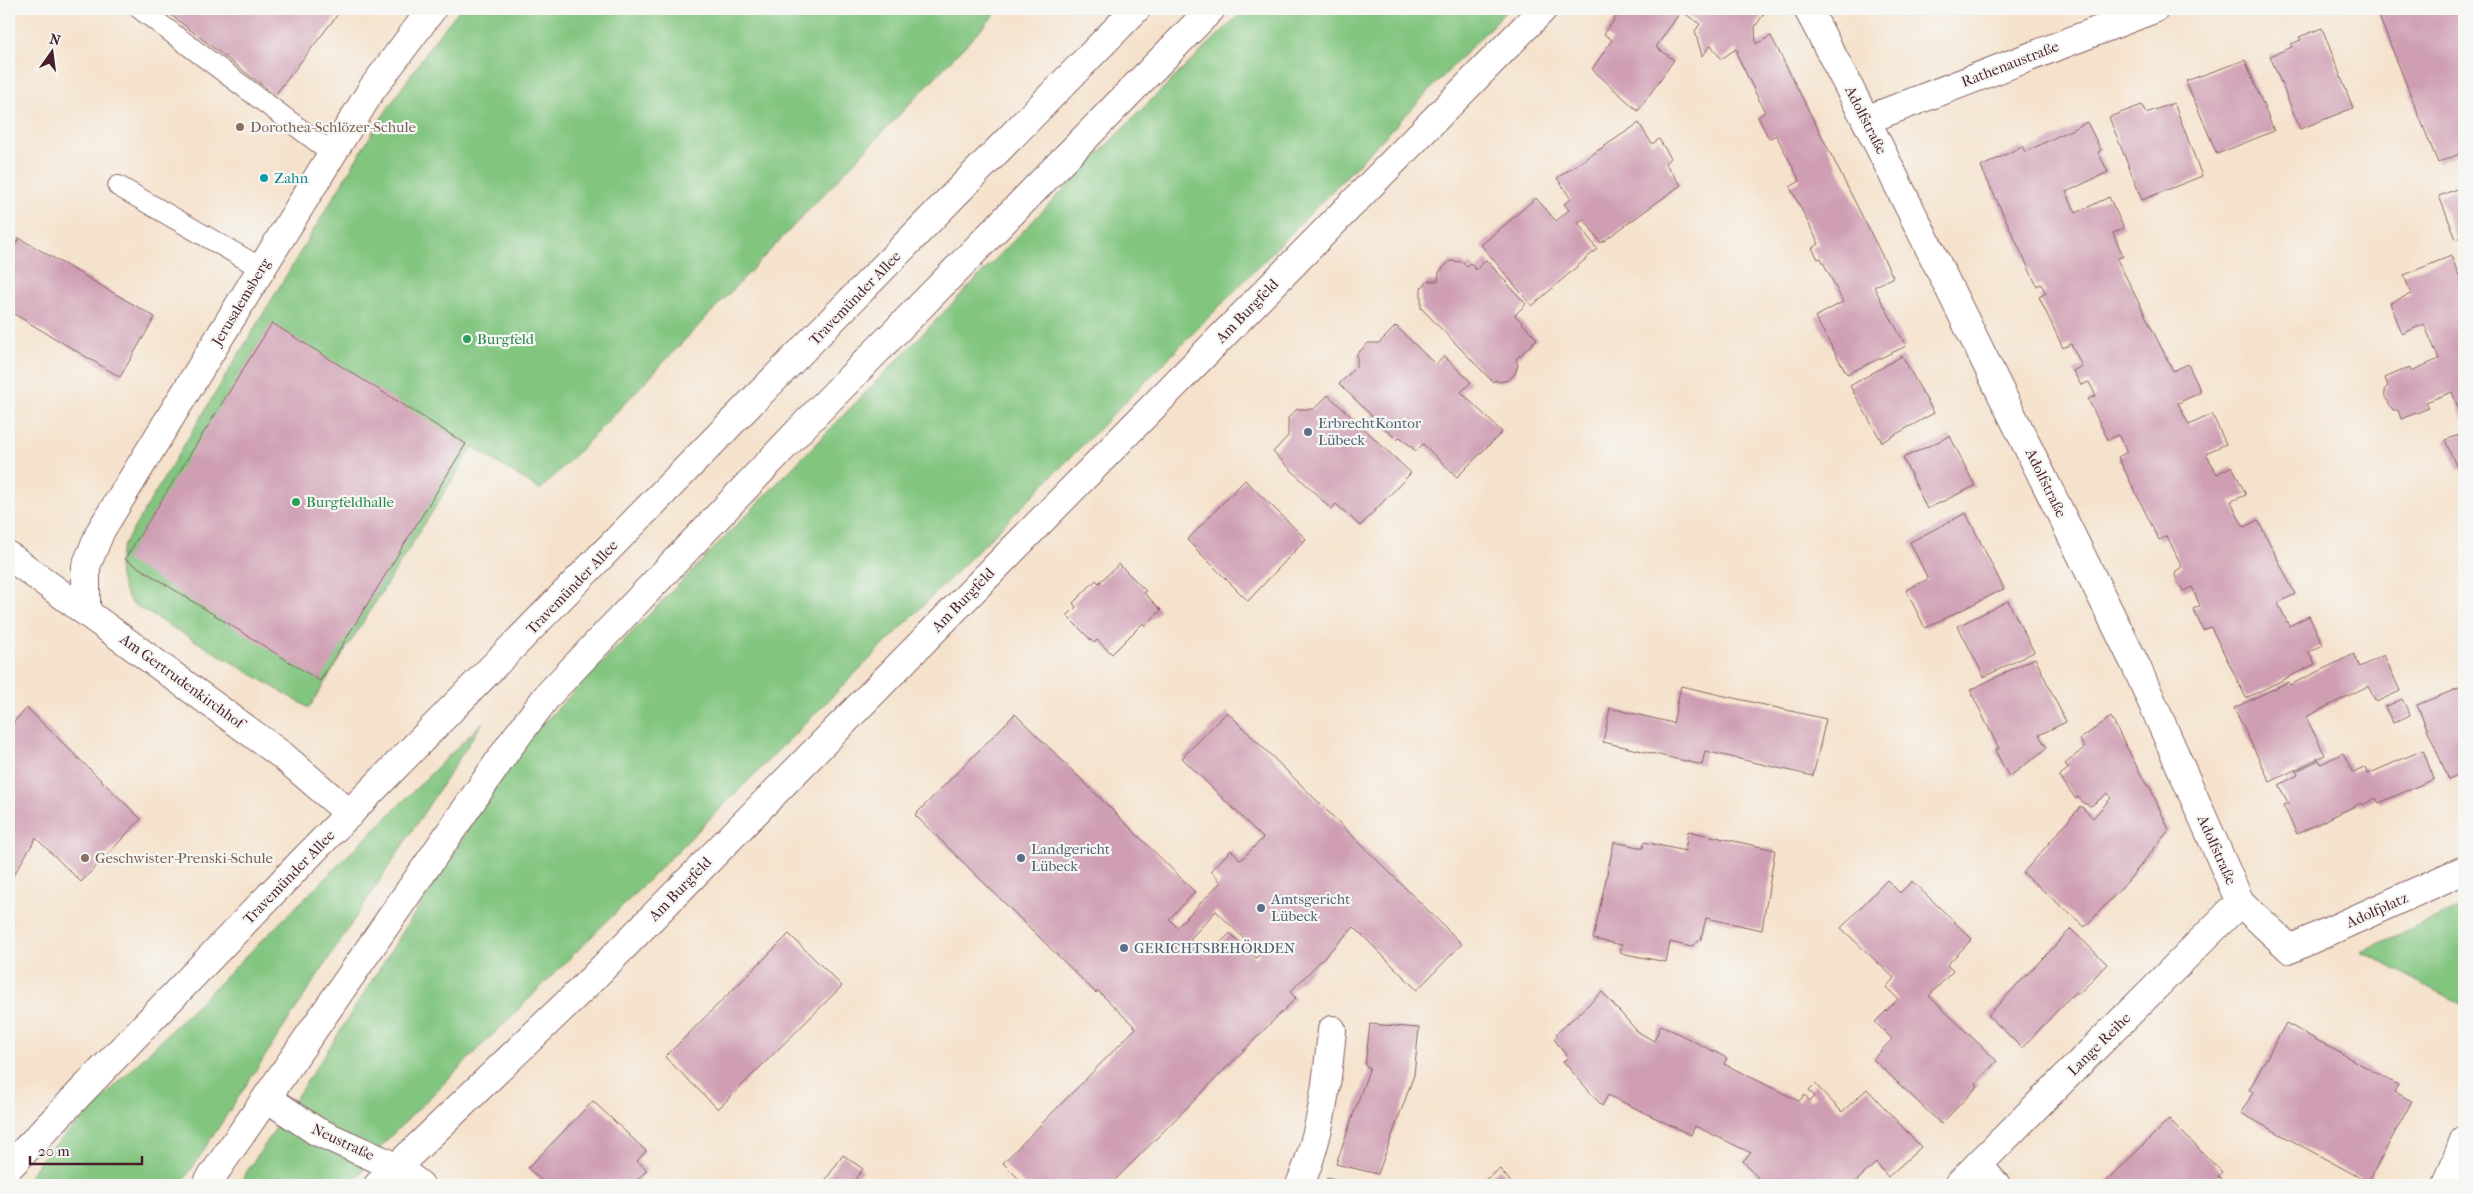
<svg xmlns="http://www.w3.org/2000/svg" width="2473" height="1194" viewBox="0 0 2473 1194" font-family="'IM FELL French Canon',serif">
  <rect width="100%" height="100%" fill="#f6f6f2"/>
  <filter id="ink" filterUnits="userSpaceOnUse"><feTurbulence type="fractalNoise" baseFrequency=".02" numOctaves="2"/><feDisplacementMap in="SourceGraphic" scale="10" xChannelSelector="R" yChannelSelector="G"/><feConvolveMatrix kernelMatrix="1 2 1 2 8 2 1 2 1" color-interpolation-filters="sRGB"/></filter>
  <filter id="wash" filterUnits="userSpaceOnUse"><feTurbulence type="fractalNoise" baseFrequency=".0096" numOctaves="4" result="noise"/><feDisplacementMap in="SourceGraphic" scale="20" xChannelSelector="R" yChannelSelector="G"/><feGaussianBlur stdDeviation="1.12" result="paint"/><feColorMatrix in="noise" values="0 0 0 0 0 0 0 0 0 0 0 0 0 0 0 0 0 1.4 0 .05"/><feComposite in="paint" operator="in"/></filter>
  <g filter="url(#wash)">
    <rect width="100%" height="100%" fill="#f5e2cc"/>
    <g fill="#81c57f" stroke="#667255">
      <path d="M 460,9 L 1000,9 L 583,447 L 540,490 L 473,447 L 309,708 L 131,603 C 120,584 115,567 123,546 L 380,120 L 436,38 Z"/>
      <path d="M 1245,9 L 1508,9 C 1141,392 763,766 387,1140 L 351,1185 L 238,1185 L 337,1036 L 520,747 L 1144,107 Z"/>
      <path d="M 483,722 L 181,1185 L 24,1185 L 42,1158 Z"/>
      <path d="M 2464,906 L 2464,1006 L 2361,951 Z"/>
    </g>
    <g id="blocks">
      <g fill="#cf9eb3" fill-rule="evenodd">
        <path d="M 163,9 L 342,9 L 275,95 Z"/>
        <path d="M 1622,9 L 1761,9 L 1765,12 L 1755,27 L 1756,44 L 1771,36 L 1893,277 L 1874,287 L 1906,346 L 1847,374 L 1815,317 L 1843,302 L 1821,258 L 1818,259 L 1812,248 L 1819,244 L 1790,187 L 1800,181 L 1776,135 L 1769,139 L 1758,117 L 1765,112 L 1737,55 L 1738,51 L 1736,49 L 1721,59 L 1711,45 L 1702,56 L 1695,31 L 1700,24 L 1681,11 L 1656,47 L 1674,60 L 1638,111 L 1592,69 L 1612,40 L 1604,34 Z"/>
        <path d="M 1902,9 L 1919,9 L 1905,15 Z"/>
        <path d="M 2376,9 L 2464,9 L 2464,152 L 2438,163 Z"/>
        <path d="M 2322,28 L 2353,108 L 2300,129 L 2270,56 L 2292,47 L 2291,44 L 2301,40 L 2299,37 Z"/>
        <path d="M 2245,60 L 2274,131 L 2217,154 L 2186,81 Z"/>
        <path d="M 2174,103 L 2202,176 L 2142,200 L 2109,117 L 2142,105 L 2146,113 Z"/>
        <path d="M 2087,122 L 2101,150 L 2098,152 L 2108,172 L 2066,192 L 2076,213 L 2109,197 L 2124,228 L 2113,233 L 2123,256 L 2117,259 L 2173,371 L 2188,364 L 2201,392 L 2178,403 L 2189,425 L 2212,414 L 2226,444 L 2206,453 L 2217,474 L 2232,466 L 2246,495 L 2231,501 L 2236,513 L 2244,527 L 2258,520 L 2295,594 L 2278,603 L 2289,626 L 2309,616 L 2323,645 L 2309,652 L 2315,664 L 2246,698 L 2211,627 L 2203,630 L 2193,609 L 2200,606 L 2192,587 L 2183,591 L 2175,576 L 2176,571 L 2182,567 L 2167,536 L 2159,540 L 2118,457 L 2127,452 L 2118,435 L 2108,440 L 2088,399 L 2096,396 L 2089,382 L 2081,385 L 2073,371 L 2082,366 L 2071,344 L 2063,348 L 2039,297 L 2046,293 L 2041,284 L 2037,286 L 1981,167 L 2022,146 L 2025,152 Z"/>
        <path d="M 1639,123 L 1652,144 L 1659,139 L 1671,158 L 1665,163 L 1681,185 L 1601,243 L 1584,219 L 1578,223 L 1597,249 L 1532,306 L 1481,245 L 1536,198 L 1556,221 L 1569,210 L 1564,204 L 1571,199 L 1557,178 Z"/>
        <path d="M 2464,186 L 2464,236 L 2456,239 L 2439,196 Z"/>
        <path d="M 19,238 L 155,317 L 120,377 L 9,311 L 9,256 Z"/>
        <path d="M 2451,256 L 2464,288 L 2464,422 L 2452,392 L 2426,402 L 2429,408 L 2401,419 L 2398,410 L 2393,410 L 2385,397 L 2384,390 L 2388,386 L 2385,378 L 2410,367 L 2411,371 L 2439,359 L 2424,324 L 2402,334 L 2390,303 L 2411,294 L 2404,275 Z"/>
        <path d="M 1486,260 L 1526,304 L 1515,315 L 1537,339 L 1516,359 L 1518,365 L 1515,374 L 1508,380 L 1500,382 L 1495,380 L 1493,382 L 1421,308 L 1421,288 L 1428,281 L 1438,281 L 1439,272 L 1450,261 L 1463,262 L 1467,267 L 1470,263 L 1476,270 Z"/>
        <path d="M 272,323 L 466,444 L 320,681 L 125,559 Z"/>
        <path d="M 1396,326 L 1436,365 L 1444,356 L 1471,382 L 1461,392 L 1502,432 L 1457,477 L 1423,444 L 1416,451 L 1400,437 L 1397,440 L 1339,384 L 1357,366 L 1357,354 L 1368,343 L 1379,343 Z"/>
        <path d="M 1902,356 L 1934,413 L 1882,442 L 1850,386 Z"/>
        <path d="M 1328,395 L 1411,473 L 1360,526 L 1336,504 L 1331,509 L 1273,452 L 1288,436 L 1288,418 L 1297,409 L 1314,409 Z"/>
        <path d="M 2464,433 L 2464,468 L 2458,470 L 2445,440 Z"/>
        <path d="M 1950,436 L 1975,486 L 1927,509 L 1903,458 Z"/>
        <path d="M 1245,480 L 1306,539 L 1248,601 L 1187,540 Z"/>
        <path d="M 1966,513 L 2004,589 L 1925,628 L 1906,590 L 1928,579 L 1910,542 Z"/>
        <path d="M 1119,564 L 1146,591 L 1144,593 L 1161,610 L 1145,626 L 1143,623 L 1112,654 L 1097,640 L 1094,643 L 1067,616 L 1076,607 L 1073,603 L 1096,580 L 1099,583 Z"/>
        <path d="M 2008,601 L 2034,652 L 1984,677 L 1958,626 Z"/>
        <path d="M 2354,654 L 2360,667 L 2384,655 L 2400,691 L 2376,702 L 2368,686 L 2306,717 L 2325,755 L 2270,782 L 2234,708 L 2288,682 L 2290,685 Z"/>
        <path d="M 2035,658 L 2066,722 L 2039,735 L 2047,748 L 2009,777 L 1995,750 L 1999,749 L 1970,690 Z"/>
        <path d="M 1681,686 L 1826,719 L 1813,776 L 1705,751 L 1702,765 L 1603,742 L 1610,708 L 1673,723 Z"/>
        <path d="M 2464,686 L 2464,773 L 2449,780 L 2417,705 Z"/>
        <path d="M 2402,699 L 2410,715 L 2393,723 L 2385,707 Z"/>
        <path d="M 27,708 L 141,819 L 81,882 L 36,838 L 9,883 L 9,727 Z"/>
        <path d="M 1227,712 L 1462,944 L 1417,990 L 1354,927 L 1290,992 L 1296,998 L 1110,1185 L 1025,1185 L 1003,1163 L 1136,1028 L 1098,991 L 1096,993 L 915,815 L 1015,714 L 1195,892 L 1169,919 L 1177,927 L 1221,882 L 1211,871 L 1231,850 L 1241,860 L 1263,838 L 1182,758 ZM 1216,911 L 1260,954 L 1256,958 L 1230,933 L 1207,957 L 1190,939 Z"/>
        <path d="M 2111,717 L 2147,786 L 2149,785 L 2169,830 L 2128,881 L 2085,927 L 2023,873 L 2081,806 L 2093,818 L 2111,798 L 2108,793 L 2091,806 L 2083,803 L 2078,797 L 2076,799 L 2059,776 L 2069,768 L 2065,764 L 2084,748 L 2080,739 Z"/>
        <path d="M 2423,750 L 2434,779 L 2379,803 L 2376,798 L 2362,805 L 2361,803 L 2297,834 L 2283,805 L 2288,803 L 2279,785 L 2298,775 L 2296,771 L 2319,760 L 2321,764 L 2343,753 L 2353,773 L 2366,767 L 2368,774 Z"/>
        <path d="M 1688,831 L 1775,850 L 1762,930 L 1706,918 L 1701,939 L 1691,947 L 1670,942 L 1666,962 L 1620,953 L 1622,945 L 1593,939 L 1614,842 L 1643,848 L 1644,842 L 1685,851 Z"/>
        <path d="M 1887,880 L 1900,893 L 1912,881 L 1972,939 L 1947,965 L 1953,971 L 1929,996 L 1997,1061 L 1976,1083 L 1978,1086 L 1941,1124 L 1873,1059 L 1892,1039 L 1875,1022 L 1898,999 L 1886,987 L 1894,978 L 1841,928 Z"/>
        <path d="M 2071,929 L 2107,964 L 2078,995 L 2075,992 L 2022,1048 L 1988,1015 Z"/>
        <path d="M 789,934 L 842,986 L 718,1109 L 665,1057 Z"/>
        <path d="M 1602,992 L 1638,1032 L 1654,1041 L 1661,1025 L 1727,1058 L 1724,1064 L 1799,1101 L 1805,1095 L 1810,1101 L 1815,1097 L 1809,1090 L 1815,1084 L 1842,1112 L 1867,1089 L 1921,1147 L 1888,1177 L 1876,1163 L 1852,1185 L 1752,1185 L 1759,1179 L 1743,1161 L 1751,1153 L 1695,1126 L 1691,1135 L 1608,1095 L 1602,1106 L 1563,1061 L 1568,1058 L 1554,1039 L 1558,1036 L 1556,1034 Z"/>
        <path d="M 2286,1023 L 2398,1085 L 2394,1092 L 2412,1101 L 2368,1182 L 2241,1113 L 2253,1092 L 2249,1090 Z"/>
        <path d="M 1370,1024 L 1419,1028 L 1414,1075 L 1378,1174 L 1336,1164 L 1370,1067 L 1365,1066 Z"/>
        <path d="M 593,1101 L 646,1151 L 637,1161 L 647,1170 L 633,1185 L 546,1185 L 528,1168 Z"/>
        <path d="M 2169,1119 L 2222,1172 L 2218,1176 L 2227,1185 L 2103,1185 Z"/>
        <path d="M 843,1155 L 863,1169 L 851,1185 L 822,1185 Z"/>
        <path d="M 1500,1169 L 1513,1185 L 1478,1185 Z"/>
        <path d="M 1327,1178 L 1350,1185 L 1323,1185 Z"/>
      </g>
    </g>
  </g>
  <g filter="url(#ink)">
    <use href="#blocks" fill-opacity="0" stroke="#866363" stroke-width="1"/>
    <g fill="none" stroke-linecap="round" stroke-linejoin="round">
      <g stroke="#866363" stroke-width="22">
        <g id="lane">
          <path d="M 140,9 L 332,153"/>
          <path d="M 118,186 L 261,268"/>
        </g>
      </g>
      <g stroke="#866363" stroke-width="30">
        <g id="street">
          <path d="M 1808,9 L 1866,120 L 2137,668 L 2240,902 L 2290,949 L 2464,870"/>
          <path d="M 1866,120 L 2154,9"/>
          <path d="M 9,556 L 283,756 L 350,814"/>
          <path d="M 86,610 L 86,566 L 101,530 L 372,89 L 432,9"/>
          <path d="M 267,1098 L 316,1131 L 396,1167 L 420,1185"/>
          <path d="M 1978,1165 L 1996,1185"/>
          <path d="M 378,1185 L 585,986 L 1543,9"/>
          <path d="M 1300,1185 C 1321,1135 1327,1084 1332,1030"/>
          <path d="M 1958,1185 L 2240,902"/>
          <path d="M 2447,1185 L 2464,1140"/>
        </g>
      </g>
      <g stroke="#866363" stroke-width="30">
        <g id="secondary">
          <path d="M 9,1167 L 300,864 L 1136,9"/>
          <path d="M 206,1185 L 511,744 L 548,695 L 816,413 L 1211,9"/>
        </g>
      </g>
      <use href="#lane" stroke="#fff" stroke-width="20"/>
      <use href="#street" stroke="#fff" stroke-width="28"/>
      <use href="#secondary" stroke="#fff" stroke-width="28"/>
    </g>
  </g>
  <g fill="#8d6e63" stroke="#f6f6f2" stroke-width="2">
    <circle cx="240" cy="127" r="5"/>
    <circle cx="85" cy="858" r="5"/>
  </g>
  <circle fill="#0f9aa8" stroke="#f6f6f2" stroke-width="2" cx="264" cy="178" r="5"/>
  <g fill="#2e9e5b" stroke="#f6f6f2" stroke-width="2">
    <circle cx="467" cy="339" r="5"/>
    <circle cx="296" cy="502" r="5"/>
  </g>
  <g fill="#5c6f8a" stroke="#f6f6f2" stroke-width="2">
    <circle cx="1308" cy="432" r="5"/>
    <circle cx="1021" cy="858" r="5"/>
    <circle cx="1261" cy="908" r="5"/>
    <circle cx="1124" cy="948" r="5"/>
  </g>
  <g text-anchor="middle" stroke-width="4.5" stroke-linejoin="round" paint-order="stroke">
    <g font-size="15" fill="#4a1f2b" stroke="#f6f6f2">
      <text transform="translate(2010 64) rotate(-21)" y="5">Rathenaustraße</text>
      <text transform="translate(1866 120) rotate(63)" y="5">Adolfstraße</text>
      <text transform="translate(855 298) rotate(-46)" y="5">Travemünder Allee</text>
      <text transform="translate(241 302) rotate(-59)" y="5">Jerusalemsberg</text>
      <text transform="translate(1247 311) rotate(-46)" y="5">Am Burgfeld</text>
      <text transform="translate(2046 483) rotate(64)" y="5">Adolfstraße</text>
      <text transform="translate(572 587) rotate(-46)" y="5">Travemünder Allee</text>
      <text transform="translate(963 600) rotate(-46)" y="5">Am Burgfeld</text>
      <text transform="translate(182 681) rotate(36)" y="5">Am Gertrudenkirchhof</text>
      <text transform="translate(2217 850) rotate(66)" y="5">Adolfstraße</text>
      <text transform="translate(289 877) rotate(-46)" y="5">Travemünder Allee</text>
      <text transform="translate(680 889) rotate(-46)" y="5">Am Burgfeld</text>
      <text transform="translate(2377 910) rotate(-24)" y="5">Adolfplatz</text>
      <text transform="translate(2099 1044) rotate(-45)" y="5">Lange Reihe</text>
      <text transform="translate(343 1142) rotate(25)" y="5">Neustraße</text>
    </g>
    <g font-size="15" fill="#785e54" stroke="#f6f6f2" text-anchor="start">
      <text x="250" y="132">Dorothea-Schlözer-Schule</text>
      <text x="95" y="863">Geschwister-Prenski-Schule</text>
    </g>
    <g font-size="15" fill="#0d838f" stroke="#f6f6f2" text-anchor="start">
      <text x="274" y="183">Zahn</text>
    </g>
    <g font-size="15" fill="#27864d" stroke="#f6f6f2" text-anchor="start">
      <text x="477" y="344">Burgfeld</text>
      <text x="306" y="507">Burgfeldhalle</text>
    </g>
    <g font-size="15" fill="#4e5e75" stroke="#f6f6f2" text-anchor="start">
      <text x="1318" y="428">ErbrechtKontor<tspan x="1318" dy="17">Lübeck</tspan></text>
      <text x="1031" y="854">Landgericht<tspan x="1031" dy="17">Lübeck</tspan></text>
      <text x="1271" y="904">Amtsgericht<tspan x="1271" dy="17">Lübeck</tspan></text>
      <text x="1134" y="953">GERICHTSBEHÖRDEN</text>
    </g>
  </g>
  <rect width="2473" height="1194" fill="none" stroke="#f6f6f2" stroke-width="30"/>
  <g transform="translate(52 52) rotate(14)" stroke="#f6f6f2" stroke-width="4" paint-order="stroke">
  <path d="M0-4L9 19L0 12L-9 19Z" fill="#4a1f2b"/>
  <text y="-8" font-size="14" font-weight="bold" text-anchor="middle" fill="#4a1f2b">N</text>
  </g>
  <path d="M30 1156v8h112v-8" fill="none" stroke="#4a1f2b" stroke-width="2.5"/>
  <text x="38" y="1156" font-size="15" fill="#4a1f2b" stroke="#f6f6f2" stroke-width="4" paint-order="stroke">20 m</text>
</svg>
